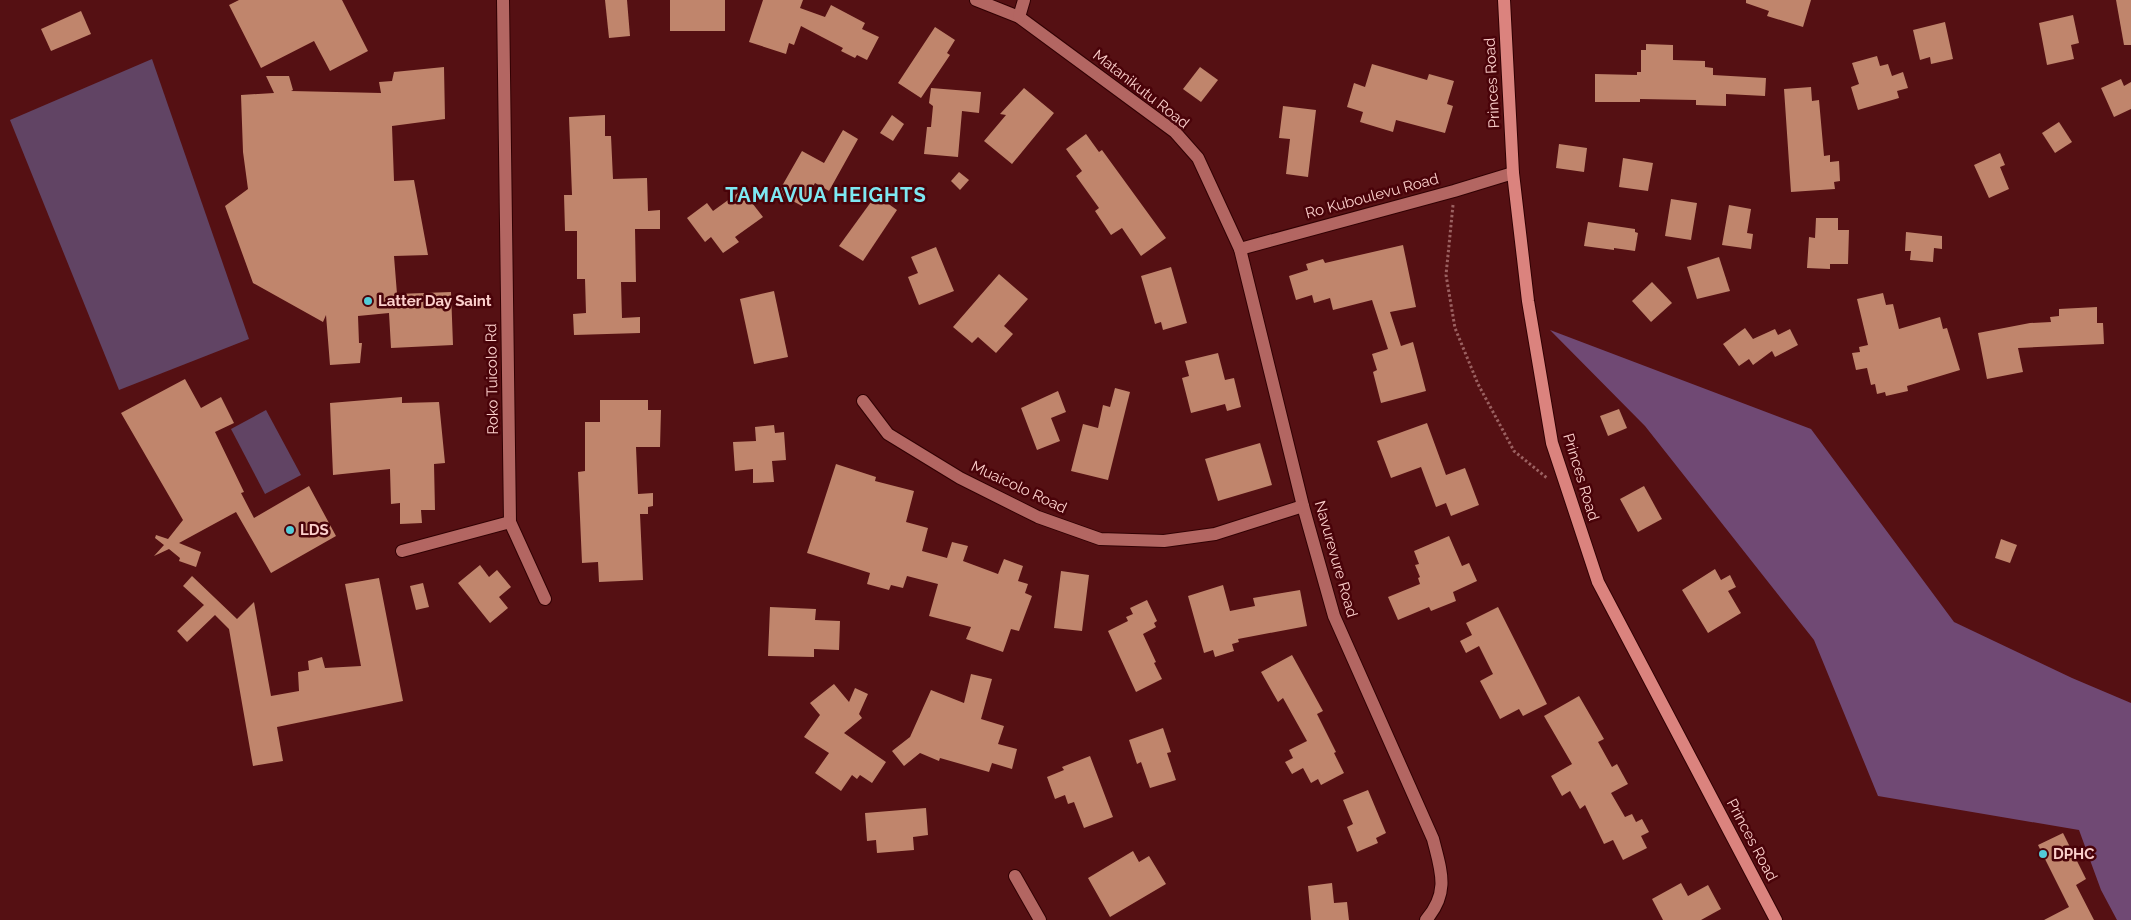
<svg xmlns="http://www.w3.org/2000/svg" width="2131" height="920" viewBox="0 0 2131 920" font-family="Raleway,sans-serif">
  <rect width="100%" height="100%" fill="#551013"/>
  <g fill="#614464">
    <path d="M 152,59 L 249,339 L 119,390 L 10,120 Z"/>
    <path d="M 266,410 L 301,475 L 265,494 L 231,429 Z"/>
  </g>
  <path fill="#704974" d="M 1550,330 L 1811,429 L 1954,622 L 2072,678 L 2131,703 L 2131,920 L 2117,920 L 2101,890 L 2079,830 L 1878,796 L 1814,640 L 1645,426 Z"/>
  <g fill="#c0856c">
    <path d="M 239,0 L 342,0 L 368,51 L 330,71 L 314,41 L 261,68 L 229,5 Z"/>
    <path d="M 605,0 L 627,0 L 630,36 L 609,38 Z"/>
    <rect x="670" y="0" width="55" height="31"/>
    <path d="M 763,0 L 803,0 L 800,8 L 825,17 L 831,5 L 865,23 L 862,29 L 879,37 L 867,60 L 857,55 L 855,58 L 841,51 L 843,48 L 801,26 L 794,45 L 789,43 L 786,54 L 749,42 Z"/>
    <path d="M 1746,0 L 1811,0 L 1803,27 L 1767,16 L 1769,11 L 1746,3 Z"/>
    <path d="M 2116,0 L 2131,0 L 2131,45 L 2124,45 Z"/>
    <path d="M 81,11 L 91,34 L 51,51 L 41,29 Z"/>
    <path d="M 2073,15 L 2079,43 L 2071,45 L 2074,59 L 2047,65 L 2039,23 Z"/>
    <path d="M 1945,22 L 1953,59 L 1931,64 L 1930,57 L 1920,60 L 1913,30 Z"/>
    <path d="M 935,27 L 955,40 L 947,53 L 950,55 L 921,98 L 898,83 Z"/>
    <path d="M 1646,44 L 1673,45 L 1673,60 L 1705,61 L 1705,67 L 1713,68 L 1713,75 L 1766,78 L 1765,96 L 1726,94 L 1726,106 L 1696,105 L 1696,100 L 1640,99 L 1640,102 L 1595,102 L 1595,74 L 1637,75 L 1637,72 L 1641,72 L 1641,50 L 1646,50 Z"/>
    <path d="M 1877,56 L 1880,66 L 1888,64 L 1892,76 L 1903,72 L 1908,88 L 1897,91 L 1899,98 L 1858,110 L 1851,87 L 1859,84 L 1852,63 Z"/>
    <path d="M 1372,64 L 1427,80 L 1429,74 L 1454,81 L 1447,104 L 1453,106 L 1445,133 L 1396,120 L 1393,132 L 1360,122 L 1363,112 L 1347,107 L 1354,83 L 1365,87 Z"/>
    <path d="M 444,67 L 445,119 L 392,126 L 394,181 L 414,180 L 428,255 L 394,256 L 397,294 L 451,292 L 453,345 L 391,348 L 389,313 L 358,316 L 359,343 L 362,343 L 360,363 L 330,365 L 326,315 L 323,322 L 253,283 L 225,206 L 248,189 L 243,152 L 241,95 L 274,93 L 266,76 L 289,76 L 293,90 L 291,91 L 381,93 L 379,82 L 392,81 L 394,72 Z"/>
    <path d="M 1200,67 L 1218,80 L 1201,102 L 1183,89 Z"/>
    <path d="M 2121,79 L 2124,86 L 2131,82 L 2131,109 L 2114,117 L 2101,88 Z"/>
    <path d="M 1811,87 L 1812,101 L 1819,100 L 1824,156 L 1830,155 L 1830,162 L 1839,161 L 1840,181 L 1834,182 L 1835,189 L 1791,192 L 1784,89 Z"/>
    <path d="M 931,88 L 981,92 L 979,113 L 962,111 L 958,157 L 924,154 L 927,127 L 931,127 L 933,106 L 929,103 Z"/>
    <path d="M 1024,88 L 1054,113 L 1012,164 L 984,141 L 1006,115 L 1000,114 Z"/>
    <path d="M 1283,106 L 1316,110 L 1308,177 L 1286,174 L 1290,139 L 1279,138 Z"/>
    <path d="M 605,115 L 605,136 L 611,136 L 613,179 L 647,178 L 648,211 L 660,210 L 660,229 L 635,229 L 636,282 L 621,282 L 622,318 L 640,317 L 640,333 L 574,335 L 573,314 L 586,313 L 585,279 L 577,279 L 577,231 L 565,231 L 564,195 L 572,195 L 569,117 Z"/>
    <path d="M 892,115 L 904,124 L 893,141 L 880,133 Z"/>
    <path d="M 2059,122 L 2072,142 L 2055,153 L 2042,133 Z"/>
    <path d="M 843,130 L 858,139 L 829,191 L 815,183 L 802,206 L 778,193 L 802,151 L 824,163 Z"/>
    <path d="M 1086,134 L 1099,152 L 1102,150 L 1166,238 L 1141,256 L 1122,228 L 1111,235 L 1095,211 L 1099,208 L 1076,176 L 1082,171 L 1066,149 Z"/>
    <path d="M 1559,144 L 1587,148 L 1584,172 L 1556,168 Z"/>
    <path d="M 2000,153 L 2005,165 L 2000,167 L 2009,189 L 1989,198 L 1974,165 Z"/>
    <path d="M 1623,158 L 1653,163 L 1648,191 L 1619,187 Z"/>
    <path d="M 959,172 L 969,180 L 960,190 L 951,181 Z"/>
    <path d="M 742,190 L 763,217 L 735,237 L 739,242 L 723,253 L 711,237 L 705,242 L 687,218 L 707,203 L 713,211 Z"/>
    <path d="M 876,195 L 897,210 L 863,261 L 839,246 Z"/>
    <path d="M 1671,199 L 1697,203 L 1691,240 L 1665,236 Z"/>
    <path d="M 1729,205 L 1751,209 L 1747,233 L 1753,234 L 1751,249 L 1722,245 Z"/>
    <path d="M 1816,218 L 1838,218 L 1838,230 L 1849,230 L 1848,264 L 1830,264 L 1830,269 L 1807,268 L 1809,237 L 1815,238 Z"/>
    <path d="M 1588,222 L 1635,229 L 1635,232 L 1638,233 L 1635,251 L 1614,248 L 1614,250 L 1584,246 Z"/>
    <path d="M 1906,232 L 1942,236 L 1942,249 L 1934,248 L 1933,262 L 1910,260 L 1911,251 L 1905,251 Z"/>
    <path d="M 1403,245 L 1416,307 L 1390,312 L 1401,346 L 1413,342 L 1426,391 L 1381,403 L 1373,372 L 1377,370 L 1372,354 L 1388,349 L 1372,300 L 1333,310 L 1330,298 L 1314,303 L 1312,295 L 1296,300 L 1289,276 L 1308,270 L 1306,264 L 1323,259 L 1325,263 Z"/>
    <path d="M 936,247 L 954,291 L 919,305 L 908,277 L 918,273 L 911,257 Z"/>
    <path d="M 1719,257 L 1730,291 L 1697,299 L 1687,267 Z"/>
    <path d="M 1171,267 L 1187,323 L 1163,330 L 1161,322 L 1155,324 L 1141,276 Z"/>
    <path d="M 999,274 L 1028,299 L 1004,326 L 1013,334 L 996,353 L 978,337 L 972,343 L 953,327 Z"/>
    <path d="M 1652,282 L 1672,303 L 1651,322 L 1632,301 Z"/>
    <path d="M 774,291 L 788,357 L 754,364 L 740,299 Z"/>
    <path d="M 1883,293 L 1886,305 L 1893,304 L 1899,329 L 1940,317 L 1943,329 L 1947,328 L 1960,370 L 1907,386 L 1908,391 L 1886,396 L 1885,392 L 1877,394 L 1875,384 L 1871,385 L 1867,368 L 1856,370 L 1852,353 L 1860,352 L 1859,347 L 1868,345 L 1857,299 Z"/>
    <path d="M 2097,307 L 2097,323 L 2103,323 L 2104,344 L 2018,348 L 2023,372 L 1987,379 L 1978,333 L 2030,323 L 2051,322 L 2050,317 L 2059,316 L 2059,309 Z"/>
    <path d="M 1745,328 L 1753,339 L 1775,329 L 1778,335 L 1790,329 L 1798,345 L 1775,357 L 1772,351 L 1753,365 L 1749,359 L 1739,366 L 1723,344 Z"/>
    <path d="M 1218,353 L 1225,380 L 1234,378 L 1241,407 L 1227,411 L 1225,404 L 1191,413 L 1182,378 L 1189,376 L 1185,361 Z"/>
    <path d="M 185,379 L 201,408 L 221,397 L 234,423 L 215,432 L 244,492 L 241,493 L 254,518 L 309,486 L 336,536 L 271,573 L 236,512 L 179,543 L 201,552 L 196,567 L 179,561 L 180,558 L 169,549 L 154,556 L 164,545 L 155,538 L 156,535 L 168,539 L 183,520 L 121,413 Z"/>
    <path d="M 1115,388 L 1130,392 L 1108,480 L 1071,471 L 1083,424 L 1098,428 L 1103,405 L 1110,407 Z"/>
    <path d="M 1058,391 L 1066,412 L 1051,418 L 1060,441 L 1037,450 L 1021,408 Z"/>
    <path d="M 402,397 L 402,403 L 439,402 L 445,463 L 434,464 L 435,510 L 421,510 L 422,523 L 400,524 L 400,503 L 391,504 L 390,469 L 333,475 L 330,403 Z"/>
    <path d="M 600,400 L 648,400 L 648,410 L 661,410 L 660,447 L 636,447 L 638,494 L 653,493 L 653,506 L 648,507 L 648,514 L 640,514 L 643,580 L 599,582 L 598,562 L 582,563 L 578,472 L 585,471 L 585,422 L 600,422 Z"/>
    <path d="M 1619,409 L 1627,428 L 1608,436 L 1600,416 Z"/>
    <path d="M 1427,423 L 1446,475 L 1465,468 L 1479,505 L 1451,516 L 1446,503 L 1436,507 L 1421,467 L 1391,478 L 1377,441 Z"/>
    <path d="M 774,425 L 775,433 L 784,432 L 786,460 L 772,461 L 774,482 L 753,483 L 753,469 L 735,471 L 733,442 L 756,441 L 755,427 Z"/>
    <path d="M 1260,443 L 1272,485 L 1218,501 L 1205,459 Z"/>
    <path d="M 836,464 L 876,477 L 875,481 L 914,491 L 906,522 L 928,528 L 922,551 L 947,558 L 952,542 L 968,546 L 963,561 L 998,574 L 1004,559 L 1023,566 L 1018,581 L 1028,584 L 1025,593 L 1032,596 L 1019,631 L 1011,629 L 1003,652 L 966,639 L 971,627 L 929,616 L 938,584 L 907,576 L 903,588 L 891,585 L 889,590 L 867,584 L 870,573 L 807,553 Z"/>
    <path d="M 1644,486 L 1662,519 L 1638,532 L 1620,499 Z"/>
    <path d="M 1449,536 L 1462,566 L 1469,563 L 1477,581 L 1453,592 L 1456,601 L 1431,611 L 1429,607 L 1398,620 L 1388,597 L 1420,584 L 1418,578 L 1420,577 L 1415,565 L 1419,564 L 1414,551 Z"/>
    <path d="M 2001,539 L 2017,545 L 2010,563 L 1995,558 Z"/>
    <path d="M 480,565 L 489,577 L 497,570 L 511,587 L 499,597 L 508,608 L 490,623 L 458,583 Z"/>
    <path d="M 1715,569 L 1721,580 L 1730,575 L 1736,587 L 1728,591 L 1741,613 L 1708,633 L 1682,590 Z"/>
    <path d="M 1061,571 L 1089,575 L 1082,631 L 1054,628 Z"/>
    <path d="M 192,576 L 237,619 L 254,602 L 271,696 L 299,691 L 298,672 L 309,670 L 308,661 L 322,657 L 325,668 L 361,666 L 345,584 L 379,578 L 403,701 L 277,727 L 283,761 L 253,766 L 229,629 L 215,615 L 187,642 L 177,631 L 204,605 L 183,586 Z"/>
    <path d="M 423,583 L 429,607 L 416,610 L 410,586 Z"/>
    <path d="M 1223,585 L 1230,611 L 1255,606 L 1253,598 L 1300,590 L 1307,626 L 1238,639 L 1239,642 L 1232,644 L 1234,651 L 1215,657 L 1213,650 L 1204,653 L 1188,596 Z"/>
    <path d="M 1147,600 L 1157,621 L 1154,623 L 1156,627 L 1143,634 L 1156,662 L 1154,663 L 1162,679 L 1136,692 L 1108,631 L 1128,621 L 1126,617 L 1133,614 L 1130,608 Z"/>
    <path d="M 770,607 L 816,609 L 815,620 L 840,621 L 839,650 L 814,649 L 814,657 L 768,656 Z"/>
    <path d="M 1498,607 L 1547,704 L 1523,716 L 1519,709 L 1500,719 L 1480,681 L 1493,674 L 1479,646 L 1466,653 L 1460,641 L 1472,635 L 1466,623 Z"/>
    <path d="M 1292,655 L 1323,711 L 1317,714 L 1336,752 L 1334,753 L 1344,773 L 1321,785 L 1318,779 L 1311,783 L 1303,768 L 1292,774 L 1285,762 L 1293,758 L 1289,750 L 1307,741 L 1283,698 L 1278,702 L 1261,672 Z"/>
    <path d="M 971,674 L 992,679 L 981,719 L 1004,726 L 998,744 L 1017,749 L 1012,769 L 992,763 L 989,772 L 940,758 L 939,761 L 920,753 L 904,766 L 892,751 L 910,737 L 931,690 L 964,703 Z"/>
    <path d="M 834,684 L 849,702 L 855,688 L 868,694 L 859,714 L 862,718 L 844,733 L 886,762 L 872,783 L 860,775 L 857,779 L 852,775 L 841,791 L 815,773 L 829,753 L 804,737 L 820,715 L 810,703 Z"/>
    <path d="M 1579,696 L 1604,739 L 1598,742 L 1612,767 L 1617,764 L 1628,784 L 1611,793 L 1625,817 L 1632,814 L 1636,822 L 1642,819 L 1649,832 L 1641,836 L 1647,848 L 1623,860 L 1613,840 L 1604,844 L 1585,805 L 1580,809 L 1570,791 L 1562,796 L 1551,776 L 1572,764 L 1544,716 Z"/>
    <path d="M 1163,728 L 1171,752 L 1167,753 L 1176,780 L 1150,788 L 1141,762 L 1137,764 L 1129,740 Z"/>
    <path d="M 1090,756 L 1113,817 L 1084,828 L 1074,802 L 1068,804 L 1065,795 L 1055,799 L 1047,777 L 1064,770 L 1062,767 Z"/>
    <path d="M 1368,790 L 1386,833 L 1376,838 L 1378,843 L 1357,852 L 1347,827 L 1353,824 L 1343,800 Z"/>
    <path d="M 926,808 L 928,835 L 913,837 L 914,850 L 877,853 L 876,840 L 867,841 L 865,813 Z"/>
    <path d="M 2063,833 L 2086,879 L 2076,885 L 2094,920 L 2044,920 L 2069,907 L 2038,845 Z"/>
    <path d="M 1133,851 L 1139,862 L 1149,856 L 1166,884 L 1110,917 L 1088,878 Z"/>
    <path d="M 1332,883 L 1334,903 L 1347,902 L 1349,920 L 1311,920 L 1308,886 Z"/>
    <path d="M 1681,883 L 1688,896 L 1708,885 L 1721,909 L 1701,920 L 1663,920 L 1652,899 Z"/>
  </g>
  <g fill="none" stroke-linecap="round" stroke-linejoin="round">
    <g stroke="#310003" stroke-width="14">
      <g id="minor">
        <path d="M 503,0 L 510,522 L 545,599"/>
        <path d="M 976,0 L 1019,17 L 1175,132 L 1198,158 L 1240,249 L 1303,506 L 1334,616 L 1433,839 C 1441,871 1450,892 1426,920"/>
        <path d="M 1019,17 L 1024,0"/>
        <path d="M 1240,249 L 1454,191 L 1513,173"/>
        <path d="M 863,401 L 888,434 L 960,478 L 1038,517 L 1100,539 L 1164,541 L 1215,534 L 1303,506"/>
        <path d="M 402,551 L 510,522"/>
        <path d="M 1015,876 L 1040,920"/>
      </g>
    </g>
    <g stroke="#310003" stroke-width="14">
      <path id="primary" d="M 1504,0 L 1513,173 L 1528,301 L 1552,443 L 1598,582 L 1776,920"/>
    </g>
    <path stroke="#9b6161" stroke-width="3" stroke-dasharray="2.5 2.5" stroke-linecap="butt" d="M 1453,205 L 1446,275 L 1455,328 L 1478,384 L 1514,451 L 1547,478"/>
    <use href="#minor" stroke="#b36662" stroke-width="12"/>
    <use href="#primary" stroke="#db837e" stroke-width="12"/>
  </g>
  <g fill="#52cbd7" stroke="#490309" stroke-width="2">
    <circle cx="368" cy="301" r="5"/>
    <circle cx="290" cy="530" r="5"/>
    <circle cx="2043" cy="854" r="5"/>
  </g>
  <g text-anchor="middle" stroke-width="5" stroke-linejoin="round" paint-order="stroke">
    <g font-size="15" fill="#fcd0cc" stroke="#490309">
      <text transform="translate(1492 83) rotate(-93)" y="5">Princes Road</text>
      <text transform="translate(1141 89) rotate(38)" y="5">Matanikutu Road</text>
      <text transform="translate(1372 196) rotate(-15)" y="5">Ro Kuboulevu Road</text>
      <text transform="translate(492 379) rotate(-91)" y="5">Roko Tuicolo Rd</text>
      <text transform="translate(1581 477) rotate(73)" y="5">Princes Road</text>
      <text transform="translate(1019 487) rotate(25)" y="5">Muaicolo Road</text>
      <text transform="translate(1336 559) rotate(74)" y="5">Navurevure Road</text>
      <text transform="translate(1752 840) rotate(62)" y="5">Princes Road</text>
    </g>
    <g font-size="15" font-weight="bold" fill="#fcd0cc" stroke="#490309" text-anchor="start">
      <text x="378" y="306">Latter Day Saint</text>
      <text x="300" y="535">LDS</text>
      <text x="2053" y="859">DPHC</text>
    </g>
    <g font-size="20" font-weight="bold" letter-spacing="1" fill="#7de8f2" stroke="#490309">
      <text x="826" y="202">TAMAVUA HEIGHTS</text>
    </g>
  </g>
</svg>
